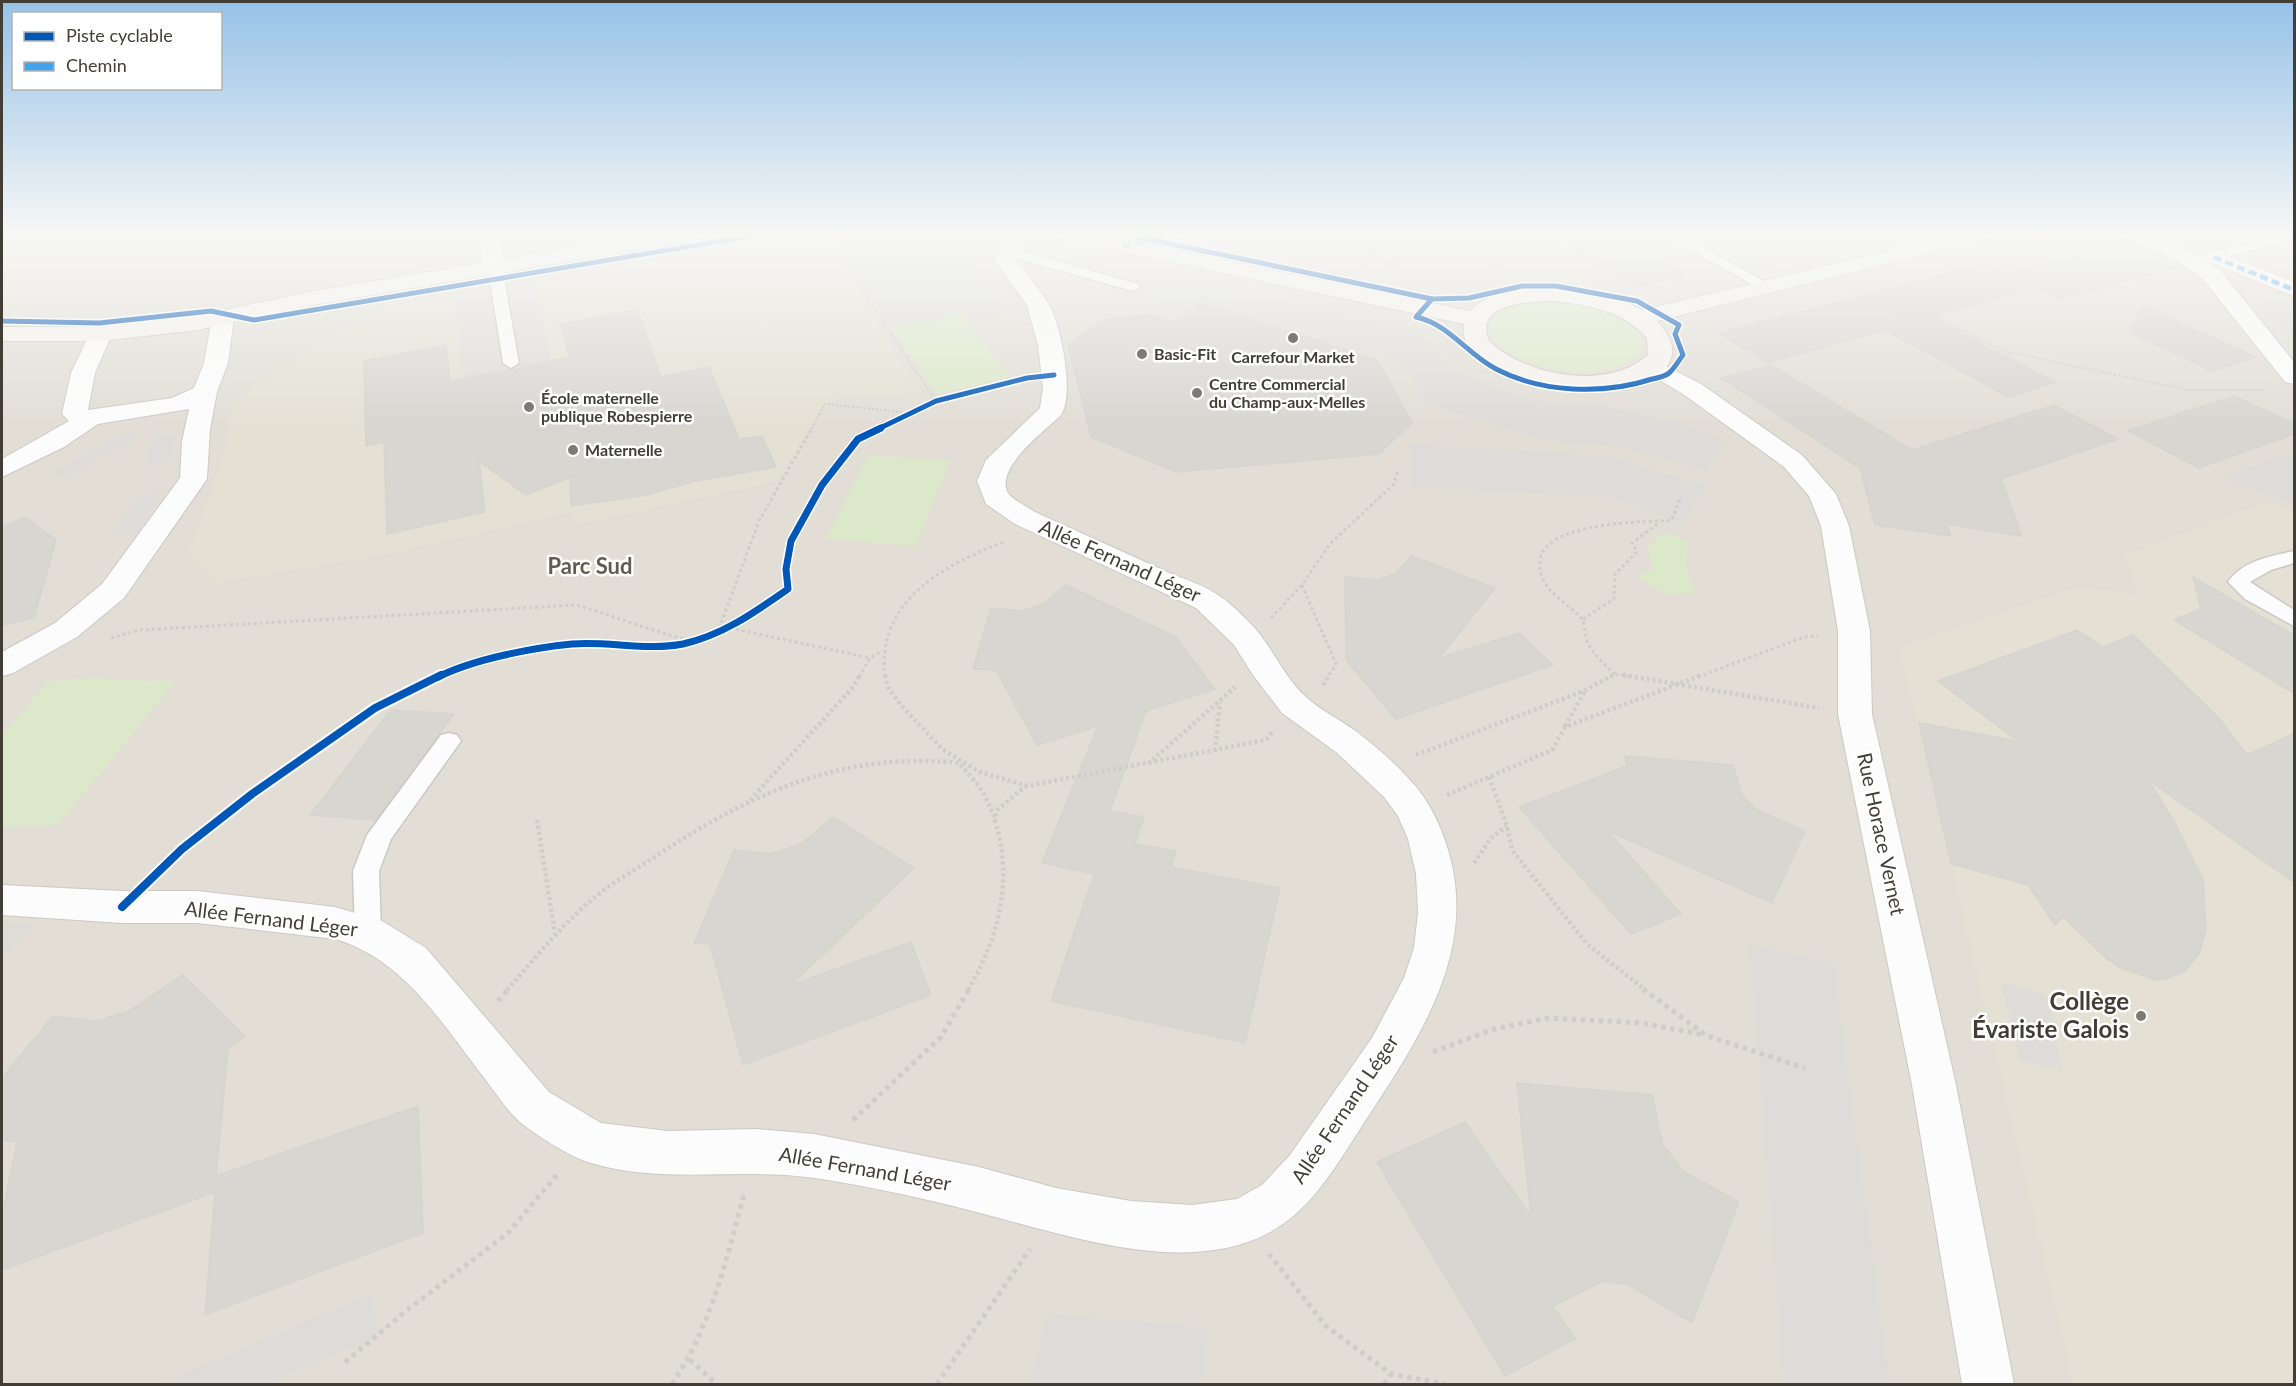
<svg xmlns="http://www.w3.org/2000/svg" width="2296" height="1386" viewBox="0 0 2296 1386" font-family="Lato,sans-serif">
  <rect width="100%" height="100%" fill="#eeede8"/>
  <rect fill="#e2ded6" x="2" y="233" width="2292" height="1151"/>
  <g fill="#e4e0d4">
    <path d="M 813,233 L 830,233 L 866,306 L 917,388 L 914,391 L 923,400 L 914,404 L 900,396 L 840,398 L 825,404 L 776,481 L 575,525 L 571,512 L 388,554 L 214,583 L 190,552 L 224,454 L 228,421 L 232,410 L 248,391 L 274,370 L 379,312 L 441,294 L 446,304 L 537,288 L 535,279 Z"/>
    <path d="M 2264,503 L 2294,510 L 2294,1384 L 2074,1384 L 1900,648 L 2078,586 L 2140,596 L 2125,555 Z"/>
  </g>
  <g fill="#dce8ca">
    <path d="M 1555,300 C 1583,304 1644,310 1643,349 C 1618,389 1499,374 1489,326 C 1500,300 1531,302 1555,300 Z"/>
    <path d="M 961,314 L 1010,377 L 937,394 L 892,328 Z"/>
    <path d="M 868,455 L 950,461 L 916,546 L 826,539 Z"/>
    <path d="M 1667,534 L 1674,535 L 1687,542 L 1686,568 L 1695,593 L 1665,594 L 1638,577 L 1653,569 L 1648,547 L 1659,535 Z"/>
    <path d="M 93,678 L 175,682 L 58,825 L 2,827 L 2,736 L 47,682 Z"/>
  </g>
  <g fill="#dddcd8">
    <path d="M 1662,233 L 1742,233 L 1793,260 L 1736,274 Z"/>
    <path d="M 882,242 L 963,257 L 1008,311 L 971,319 L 966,313 L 892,328 L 849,259 L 856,250 Z"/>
    <path d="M 1143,275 L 1192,285 L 1216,285 L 1403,327 L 1419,335 L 1454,369 L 1513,395 L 1563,406 L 1602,405 L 1683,424 L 1726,441 L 1705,470 L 1617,446 L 1554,442 L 1527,435 L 1416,400 L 1422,388 L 1405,367 L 1387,352 L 1375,346 L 1362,355 L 1201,303 L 1189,311 L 1124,291 Z"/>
    <path d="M 538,288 L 551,361 L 463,378 L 454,302 Z"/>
    <path d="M 2249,289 L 2289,291 L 2294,297 L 2294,343 Z"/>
    <path d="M 128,432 L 141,436 L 64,477 L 50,473 Z"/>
    <path d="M 177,435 L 169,462 L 143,466 L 152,439 Z"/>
    <path d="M 1409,444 L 1610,456 L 1706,487 L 1681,524 L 1613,497 L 1410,487 Z"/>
    <path d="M 2294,452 L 2294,499 L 2291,500 L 2265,495 L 2223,477 Z"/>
    <path d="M 162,493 L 137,533 L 112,535 L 138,496 Z"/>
    <path d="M 2,923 L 35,925 L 2,955 Z"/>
    <path d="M 1749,945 L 1834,963 L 1890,1384 L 1783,1384 Z"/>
    <path d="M 2001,982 L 2046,994 L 2063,1071 L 2020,1061 Z"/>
    <path d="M 373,1293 L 378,1336 L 266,1384 L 160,1384 Z"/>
    <path d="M 1047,1314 L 1210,1328 L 1202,1384 L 1029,1384 Z"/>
  </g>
  <g fill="#d8d6d1" stroke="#d6d4ce" stroke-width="1.5">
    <path d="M 1346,233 L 1397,233 L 1431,256 L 1390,264 Z"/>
    <path d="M 1549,233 L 1611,233 L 1684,276 L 1637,287 Z"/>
    <path d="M 2124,244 L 2178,267 L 2061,299 L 2008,274 Z"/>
    <path d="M 1984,264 L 2036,288 L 1929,317 L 2055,382 L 2009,397 L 1885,330 L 1767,363 L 1719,333 Z"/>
    <path d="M 1200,303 L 1377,360 L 1412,422 L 1379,454 L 1177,472 L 1091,437 L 1068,345 L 1106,319 L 1151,315 L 1173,322 Z"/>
    <path d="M 2142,306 L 2256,357 L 2211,371 L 2130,332 Z"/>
    <path d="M 637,309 L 661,377 L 709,367 L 739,439 L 762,436 L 776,467 L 695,481 L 647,495 L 571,506 L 570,477 L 526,495 L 479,461 L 485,512 L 387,534 L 384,442 L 366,446 L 364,361 L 446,345 L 450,381 L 512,370 L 569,357 L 561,324 Z"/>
    <path d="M 1771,365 L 1912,450 L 2054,405 L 2118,439 L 2001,479 L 2022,536 L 1947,524 L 1951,536 L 1875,525 L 1860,468 L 1721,378 Z"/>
    <path d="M 2234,396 L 2295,424 L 2295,434 L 2199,468 L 2128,431 Z"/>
    <path d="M 26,517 L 56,540 L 34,618 L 2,625 L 2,527 Z"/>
    <path d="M 1412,556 L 1495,588 L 1439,658 L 1519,633 L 1553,665 L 1396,719 L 1346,660 L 1345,577 L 1377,580 L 1395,574 Z"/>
    <path d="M 2193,577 L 2295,636 L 2295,694 L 2174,620 L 2201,609 Z"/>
    <path d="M 1066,585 L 1176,637 L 1215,689 L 1146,711 L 1110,811 L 1144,817 L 1135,844 L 1176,851 L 1171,867 L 1280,888 L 1245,1043 L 1051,1001 L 1094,874 L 1042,863 L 1098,726 L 1037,745 L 996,670 L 973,669 L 991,608 L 1022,611 L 1043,604 Z"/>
    <path d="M 2077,630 L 2103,647 L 2133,635 L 2219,718 L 2247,755 L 2295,733 L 2295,883 L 2148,780 L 2173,819 L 2203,880 L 2206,929 L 2200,952 L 2185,971 L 2166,979 L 2156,980 L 2121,968 L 2107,959 L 2063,917 L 2055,925 L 2028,885 L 1951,864 L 1919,723 L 2018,741 L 1938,681 Z"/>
    <path d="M 391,710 L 454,714 L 376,820 L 310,815 Z"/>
    <path d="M 1625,756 L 1733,765 L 1742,795 L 1757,810 L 1805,831 L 1772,903 L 1608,831 L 1681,914 L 1631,934 L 1519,807 L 1627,766 Z"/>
    <path d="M 833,817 L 914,868 L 791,985 L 911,942 L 931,995 L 743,1065 L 710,944 L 694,943 L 734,850 L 771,854 L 801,844 Z"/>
    <path d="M 183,975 L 245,1036 L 228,1049 L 216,1176 L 418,1106 L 423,1233 L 205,1315 L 215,1192 L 2,1270 L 2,1203 L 5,1202 L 17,1142 L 2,1140 L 2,1078 L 53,1016 L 97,1021 L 129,1011 Z"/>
    <path d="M 1517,1083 L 1652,1095 L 1663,1145 L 1683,1171 L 1739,1202 L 1692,1323 L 1629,1285 L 1603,1281 L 1553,1306 L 1575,1339 L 1505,1376 L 1377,1162 L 1465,1122 L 1531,1217 Z"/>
  </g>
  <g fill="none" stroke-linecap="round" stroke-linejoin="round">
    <g stroke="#cbc9c4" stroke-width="3">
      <g id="lane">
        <path d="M 1661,233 L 1678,233 L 1774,287 L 1772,290 L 1762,290 Z"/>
        <path d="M 1883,233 L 1901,233 L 1930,249 L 1928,252 L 1918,252 Z"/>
        <path d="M 2286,233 L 2294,233 L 2294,239 L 2195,266 L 2188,262 L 2190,259 Z"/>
        <path d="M 1006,247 L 1138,284 L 1140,287 L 1133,291 L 1001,254 L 999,251 Z"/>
        <path d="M 495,263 L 502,267 L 519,363 L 511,368 L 503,363 L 488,267 Z"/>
        <path d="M 2294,551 L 2294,563 L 2271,570 L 2250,582 L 2294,610 L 2294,626 L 2245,599 L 2228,582 C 2242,561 2271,556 2294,551 Z"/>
        <path d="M 449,733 L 457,735 L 461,741 L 391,839 L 379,871 L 381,932 L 378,940 L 368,943 L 358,940 L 355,932 L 353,871 L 367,835 L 441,735 Z"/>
      </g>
    </g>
    <g stroke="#cbc9c4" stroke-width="2">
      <g id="street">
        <path d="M 477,233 L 497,233 L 506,267 L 503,272 L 487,272 L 484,267 Z"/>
        <path d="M 1012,233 L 1032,233 L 1014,258 C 1025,273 1038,287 1048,303 C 1061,324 1075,394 1061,415 C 1045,431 994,468 1008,493 C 1013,500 1027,507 1035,512 C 1078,532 1122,551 1165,571 C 1183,579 1205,585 1221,597 C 1233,606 1248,620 1258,632 C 1275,653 1286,679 1306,697 C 1321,711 1341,720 1357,732 C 1375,746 1395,763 1410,780 C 1431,802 1444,832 1451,861 C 1474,955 1419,1039 1369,1115 C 1321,1189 1293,1247 1194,1252 C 1127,1256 1049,1231 984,1214 C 931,1200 869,1186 814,1178 C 741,1167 663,1185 591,1163 C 570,1157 537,1136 520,1122 C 508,1112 498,1096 488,1083 C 445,1028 405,959 335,939 L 197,923 L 122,923 L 2,915 L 2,885 L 122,891 L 197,891 L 335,907 L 382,921 L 426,948 L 549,1092 L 601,1123 L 668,1131 L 756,1129 L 814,1134 L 979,1167 L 1056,1188 L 1131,1201 L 1192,1205 L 1237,1199 L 1262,1185 L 1290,1155 L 1372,1038 L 1404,978 L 1414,948 L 1418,913 L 1416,874 L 1408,839 L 1398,816 L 1384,797 L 1336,752 L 1282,713 L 1253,675 L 1234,645 L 1196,608 L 1015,524 L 986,504 L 977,481 L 986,460 L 1040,408 L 1043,388 L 1038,345 L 1027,305 L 993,258 Z"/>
        <path d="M 1151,233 L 1185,233 L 1182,237 L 1123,252 L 1116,250 L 1113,246 L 1116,242 Z"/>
        <path d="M 1926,233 L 1953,233 L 1964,241 L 1961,245 C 1950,248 1933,243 1926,233 Z"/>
        <path d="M 2118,233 L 2145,233 L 2188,251 L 2219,269 L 2294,362 L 2294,384 L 2285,382 L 2203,279 L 2174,259 L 2121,237 Z"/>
        <path d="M 2214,251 L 2294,282 L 2294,296 L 2207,261 L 2204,257 L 2207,253 Z"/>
        <path d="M 223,311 L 231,313 L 234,318 L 228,363 L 217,392 L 210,429 L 207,479 L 124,598 L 77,637 L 13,673 L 2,676 L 2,652 L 55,623 L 102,584 L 180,478 L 182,441 L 189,409 L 98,424 L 64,447 L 2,477 L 2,459 L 69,421 L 62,414 L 71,373 L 92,329 L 108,329 L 112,334 L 95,373 L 88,410 L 172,398 L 194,388 L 204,363 L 212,318 L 215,313 Z"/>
        <path d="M 1652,359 L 1701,384 L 1802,455 L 1836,494 L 1849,526 L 1870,631 L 1872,714 L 1956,1085 L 2014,1384 L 1962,1384 L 1912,1085 L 1838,714 L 1838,631 L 1821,526 L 1809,496 L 1784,467 L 1683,394 L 1644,371 L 1640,366 L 1644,361 Z"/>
      </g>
    </g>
    <g stroke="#cccac0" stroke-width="2">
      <g id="secondary">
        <path d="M 663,233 L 708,233 L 705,237 L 698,239 L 308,306 L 198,330 L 100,341 L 2,341 L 2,327 L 100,327 L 198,316 L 308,292 Z"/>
        <path d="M 1053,233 L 1092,233 L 1470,311 C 1508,272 1600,288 1643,310 L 1962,233 L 1996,233 L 1993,237 L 1657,321 C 1741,413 1451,406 1464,324 L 1063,239 L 1056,237 ZM 1553,301 C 1588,305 1622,310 1647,338 L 1648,355 C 1608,391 1527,377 1489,341 C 1474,303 1528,302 1553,301 Z"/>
      </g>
    </g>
    <g stroke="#cfcdca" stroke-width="2" stroke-dasharray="2 2" stroke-linecap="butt">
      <path d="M 835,233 L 868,299 L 936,401"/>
      <path d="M 1347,243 L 1368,260 L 1363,268"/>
      <path d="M 2085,254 L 2081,252 L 2102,247"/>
      <path d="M 1481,257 L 1503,270"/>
      <path d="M 1853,295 L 1895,314 L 1930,315 L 2003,351 L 2188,390 L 2264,390"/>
      <path d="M 811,429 L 825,404 L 909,413"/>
    </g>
    <g stroke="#cfcdca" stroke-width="3" stroke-dasharray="3 3" stroke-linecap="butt">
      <path d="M 1302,585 L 1336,664 L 1328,677"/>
      <path d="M 1271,618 L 1302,585 L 1330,544 L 1394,484 L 1398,470"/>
      <path d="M 1583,619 L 1614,599 L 1615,574 L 1637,552 L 1632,543 L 1660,522"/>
      <path d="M 730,628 L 870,658"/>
      <path d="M 717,634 L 759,521 L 812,428"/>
      <path d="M 111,638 L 140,630 L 576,605 C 616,616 654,633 694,641"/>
      <path d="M 1615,674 C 1605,665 1594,655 1588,643 C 1584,636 1586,623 1581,618 C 1570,605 1554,598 1545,583 C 1512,520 1640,523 1672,520 L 1680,499"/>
      <path d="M 859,677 L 870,658 L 882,651"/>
      <path d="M 885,677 C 876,601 943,565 1004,542"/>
      <path d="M 1610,677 L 1615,674 L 1632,677"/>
      <path d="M 1698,677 L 1804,637 L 1818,636"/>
    </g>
    <g stroke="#cfcdca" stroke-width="4.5" stroke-dasharray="3 3" stroke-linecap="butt">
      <path d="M 885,675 L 888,687 L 900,704 L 942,749 L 980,772 L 1027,786 L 1266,740 L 1272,732"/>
      <path d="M 1623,675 L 1819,708"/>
      <path d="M 1323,685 L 1329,675"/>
      <path d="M 1565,726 L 1585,691"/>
      <path d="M 1215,751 L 1220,702"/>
      <path d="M 1416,755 L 1586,690 L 1613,675"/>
      <path d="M 1148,764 L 1235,687"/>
      <path d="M 1489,777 L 1507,826 L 1512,850 L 1587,944 L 1645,990"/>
      <path d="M 1447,795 L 1552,750 L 1565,727 L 1702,675"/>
      <path d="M 750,800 L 854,686 L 860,675"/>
      <path d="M 537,820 L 555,934"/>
      <path d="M 995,822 L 997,810 L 1026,786"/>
      <path d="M 1474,863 L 1491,838 L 1507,826"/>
      <path d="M 507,990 C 536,957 564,922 599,894 C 616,880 637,869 656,856 C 751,793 843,751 959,763 C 967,773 979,784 985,796 C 1017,862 1004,929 968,990"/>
    </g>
    <g stroke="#cfcdca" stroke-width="5" stroke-dasharray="4.5 4.5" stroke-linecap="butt">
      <path d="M 1643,989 L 1707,1036 L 1805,1068"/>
      <path d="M 498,1001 L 508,989"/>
      <path d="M 1433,1052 L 1494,1029 L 1549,1018 L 1643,1023 L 1704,1035"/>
      <path d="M 853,1120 L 941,1037 L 969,989"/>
      <path d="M 1269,1254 L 1326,1326 L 1391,1374 L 1445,1384"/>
      <path d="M 690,1360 L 717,1384"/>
      <path d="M 345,1362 L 406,1311 L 508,1233 L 559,1172"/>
      <path d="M 672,1384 C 711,1326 726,1261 744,1195"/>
      <path d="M 937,1384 L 1030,1249"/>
      <path d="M 1384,1384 L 1391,1374"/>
    </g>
    <use href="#lane" fill="#fcfcfc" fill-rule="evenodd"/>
    <use href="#street" fill="#fcfcfc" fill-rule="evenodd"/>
    <use href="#secondary" fill="#f5f3ee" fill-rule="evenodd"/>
    <g stroke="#3fa4eb" stroke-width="4.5" stroke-dasharray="8 4.5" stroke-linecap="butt">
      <path d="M 1123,246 L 1175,233"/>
      <path d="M 2214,257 L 2294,290"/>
    </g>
    <g stroke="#fff" stroke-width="8">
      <g id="cycleway-far2">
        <path d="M 1119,233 L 1432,299"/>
        <path d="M 1522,286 L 1556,286 L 1637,301 L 1679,325 L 1675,334 L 1683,355 C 1678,361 1675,368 1669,373 C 1664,377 1657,378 1652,379 C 1603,395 1542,393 1496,369 C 1467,354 1449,324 1416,317 L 1432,299 L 1469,298 Z"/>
        <path d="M 2,321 L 99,323 L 211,311 L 254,320 L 768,233"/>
        <path d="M 878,429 L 936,401 L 1027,378 L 1054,375"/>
      </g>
    </g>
    <g stroke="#fff" stroke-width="10">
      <path id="cycleway-far1" d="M 438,677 C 474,659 532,648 572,644 C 609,641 646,651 683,644 C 723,635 755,612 788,589 L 786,569 L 791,541 L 822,485 L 858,439 L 881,428"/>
    </g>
    <g stroke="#fff" stroke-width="12">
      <path id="cycleway" d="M 122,907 L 182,849 L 252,794 L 375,708 L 441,675"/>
    </g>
    <use href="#cycleway-far2" stroke="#0057b8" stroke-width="5"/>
    <use href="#cycleway-far1" stroke="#0057b8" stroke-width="7"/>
    <use href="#cycleway" stroke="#0057b8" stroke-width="8"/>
  </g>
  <linearGradient id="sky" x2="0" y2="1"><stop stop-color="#96c2e8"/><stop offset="0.55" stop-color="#f7f7f5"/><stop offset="1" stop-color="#f7f7f5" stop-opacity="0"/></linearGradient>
  <rect width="2296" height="427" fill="url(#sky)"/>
  <g fill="#7f7b74" stroke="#fff" stroke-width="2">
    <circle cx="1293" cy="338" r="6"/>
    <circle cx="1142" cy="354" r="6"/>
    <circle cx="1197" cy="393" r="6"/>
    <circle cx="529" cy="407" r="6"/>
    <circle cx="573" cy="450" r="6"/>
    <circle cx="2141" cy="1016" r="6"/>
  </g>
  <g text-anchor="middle" stroke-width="5" stroke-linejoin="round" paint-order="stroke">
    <g font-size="16" font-weight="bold" fill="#433e35" stroke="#fff" text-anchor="start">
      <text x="1154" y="360">Basic-Fit</text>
      <text x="1293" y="363" text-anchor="middle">Carrefour Market</text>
      <text x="1209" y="390">Centre Commercial<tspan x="1209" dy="18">du Champ-aux-Melles</tspan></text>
      <text x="541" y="404">École maternelle<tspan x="541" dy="18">publique Robespierre</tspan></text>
      <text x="585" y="456">Maternelle</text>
    </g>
    <g font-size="20" fill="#433e35" stroke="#fff">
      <text transform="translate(1120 561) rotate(24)" y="7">Allée Fernand Léger</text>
      <text transform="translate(1881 834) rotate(78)" y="7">Rue Horace Vernet</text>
      <text transform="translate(271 919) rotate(7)" y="7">Allée Fernand Léger</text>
      <text transform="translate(1345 1109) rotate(-56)" y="7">Allée Fernand Léger</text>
      <text transform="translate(865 1169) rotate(10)" y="7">Allée Fernand Léger</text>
    </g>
    <g font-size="22" font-weight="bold" fill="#655b4d" stroke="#fff">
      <text x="590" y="574">Parc Sud</text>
    </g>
    <g font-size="24" font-weight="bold" fill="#433e35" stroke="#fff" text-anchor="end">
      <text x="2129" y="1010">Collège<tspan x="2129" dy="28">Évariste Galois</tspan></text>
    </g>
  </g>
  <rect width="2296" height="1386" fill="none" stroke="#433e35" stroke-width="6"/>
  <rect x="12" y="12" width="210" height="78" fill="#ffffff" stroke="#b4b2ae" stroke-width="1.5"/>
  <rect x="24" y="32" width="30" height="9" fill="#0057b8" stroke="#b4b2ae" stroke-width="1.5"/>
  <text x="66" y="42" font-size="18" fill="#433e35">Piste cyclable</text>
  <rect x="24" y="62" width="30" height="9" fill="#3fa4eb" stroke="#b4b2ae" stroke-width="1.5"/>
  <text x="66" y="72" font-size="18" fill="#433e35">Chemin</text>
</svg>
